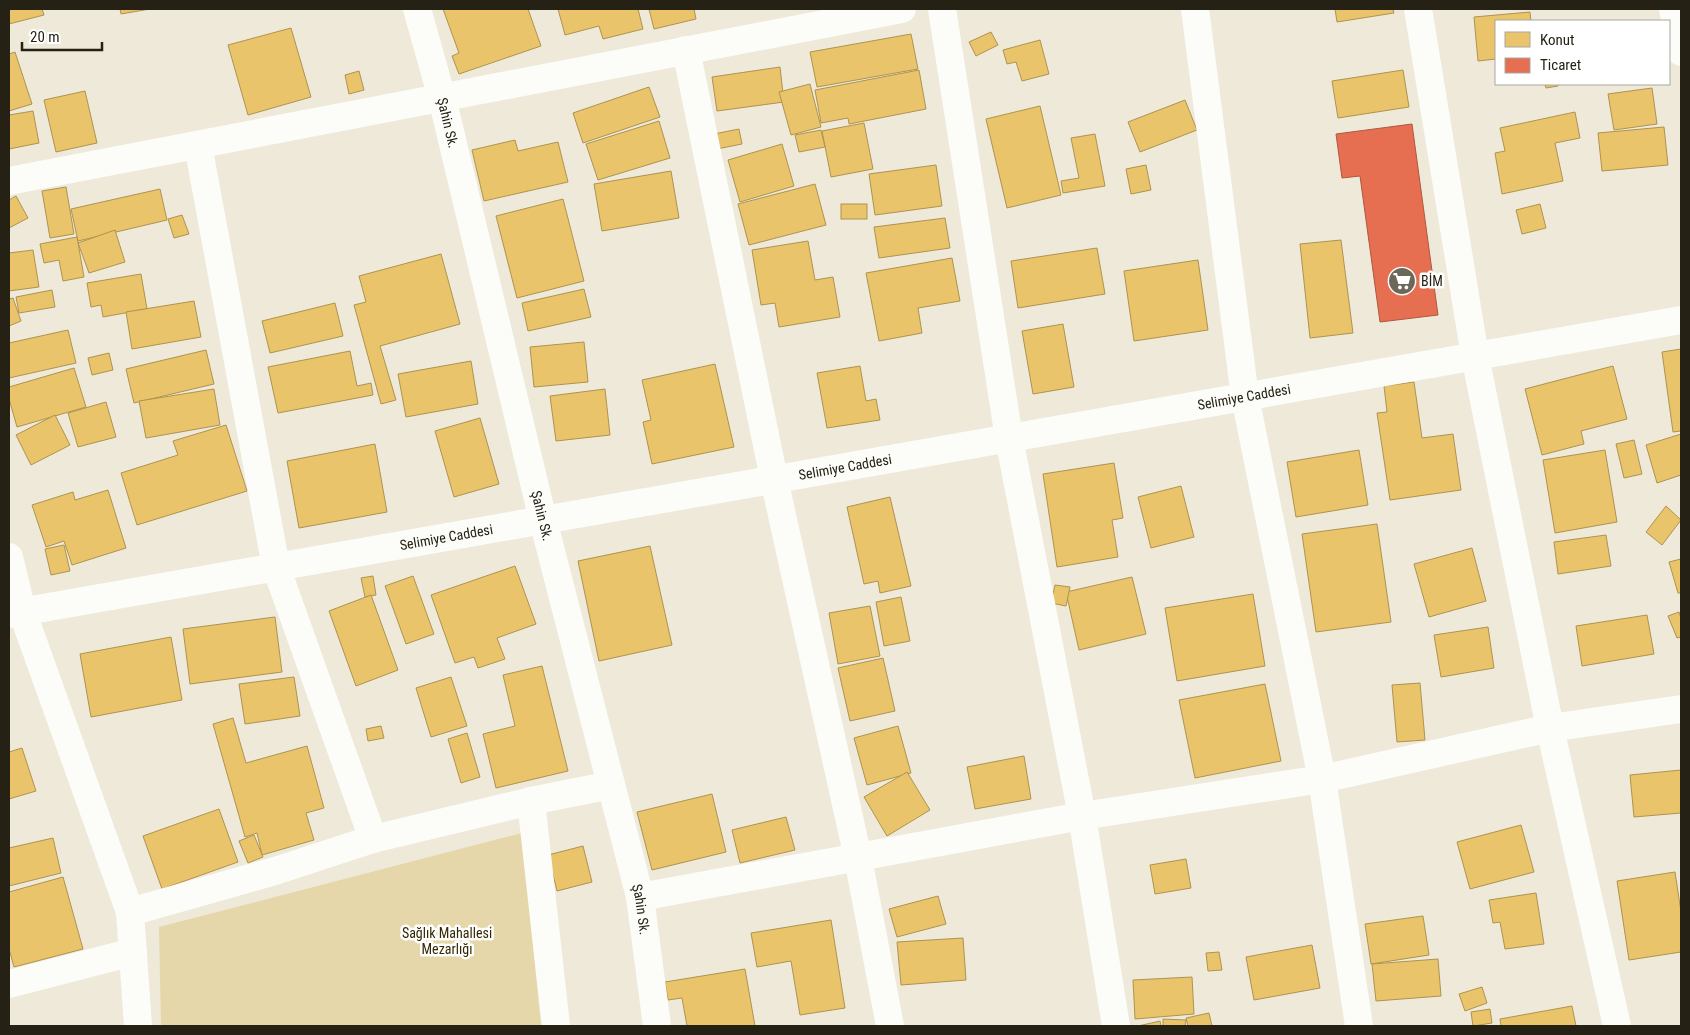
<svg xmlns="http://www.w3.org/2000/svg" width="1690" height="1035" viewBox="0 0 1690 1035" font-family="'Roboto Condensed',sans-serif">
  <rect width="100%" height="100%" fill="#eee9d8"/>
  <path fill="#e5d7aa" d="M 522,833 L 541,1026 L 161,1026 L 159,927 Z"/>
  <g fill="#e9c46a" stroke="#ae9350">
    <path d="M 9,9 L 42,9 L 44,15 L 9,24 Z"/>
    <path d="M 120,9 L 150,9 L 121,14 Z"/>
    <path d="M 443,9 L 528,9 L 541,46 L 459,74 L 452,56 L 459,53 Z"/>
    <path d="M 558,9 L 638,9 L 643,29 L 603,39 L 599,26 L 565,35 Z"/>
    <path d="M 649,9 L 694,9 L 696,19 L 654,29 Z"/>
    <path d="M 1335,9 L 1393,9 L 1394,13 L 1337,22 Z"/>
    <path d="M 1530,12 L 1531,21 L 1496,21 L 1496,59 L 1478,61 L 1474,17 Z"/>
    <path d="M 291,28 L 311,97 L 248,115 L 228,45 Z"/>
    <path d="M 991,32 L 998,45 L 976,56 L 969,42 Z"/>
    <path d="M 911,34 L 918,69 L 817,87 L 810,52 Z"/>
    <path d="M 1040,40 L 1049,74 L 1022,81 L 1016,62 L 1007,64 L 1003,50 Z"/>
    <path d="M 15,52 L 32,104 L 9,111 L 9,54 Z"/>
    <path d="M 780,67 L 784,102 L 717,111 L 712,77 Z"/>
    <path d="M 919,70 L 926,109 L 849,124 L 848,118 L 821,123 L 815,90 Z"/>
    <path d="M 1403,70 L 1409,107 L 1338,118 L 1332,81 Z"/>
    <path d="M 359,71 L 364,90 L 349,94 L 345,75 Z"/>
    <path d="M 810,84 L 821,127 L 791,135 L 779,92 Z"/>
    <path d="M 1545,84 L 1558,84 L 1558,86 L 1546,88 Z"/>
    <path d="M 649,87 L 660,117 L 583,143 L 573,113 Z"/>
    <path d="M 1652,88 L 1657,124 L 1614,130 L 1608,94 Z"/>
    <path d="M 85,91 L 97,143 L 56,152 L 44,100 Z"/>
    <path d="M 1185,100 L 1197,130 L 1140,152 L 1128,122 Z"/>
    <path d="M 1040,106 L 1061,195 L 1007,208 L 986,119 Z"/>
    <path d="M 33,111 L 39,143 L 9,149 L 9,115 Z"/>
    <path d="M 1575,112 L 1580,138 L 1555,143 L 1563,181 L 1502,194 L 1495,153 L 1505,151 L 1500,128 Z"/>
    <path d="M 659,121 L 670,158 L 598,180 L 586,144 Z"/>
    <path d="M 864,123 L 873,169 L 831,177 L 822,131 Z"/>
    <path d="M 1664,127 L 1668,165 L 1602,171 L 1598,133 Z"/>
    <path d="M 739,129 L 742,144 L 717,149 L 714,134 Z"/>
    <path d="M 821,130 L 825,147 L 799,152 L 795,135 Z"/>
    <path d="M 1095,134 L 1105,186 L 1063,193 L 1061,181 L 1079,178 L 1071,138 Z"/>
    <path d="M 515,140 L 518,151 L 558,142 L 568,182 L 484,201 L 472,150 Z"/>
    <path d="M 782,144 L 794,186 L 740,202 L 728,160 Z"/>
    <path d="M 936,165 L 942,206 L 875,215 L 869,174 Z"/>
    <path d="M 1146,165 L 1151,190 L 1131,194 L 1126,169 Z"/>
    <path d="M 671,171 L 679,218 L 602,231 L 594,184 Z"/>
    <path d="M 815,184 L 826,225 L 749,245 L 738,204 Z"/>
    <path d="M 66,187 L 74,234 L 50,238 L 42,191 Z"/>
    <path d="M 160,189 L 167,220 L 78,241 L 71,209 Z"/>
    <path d="M 16,196 L 28,218 L 9,228 L 9,200 Z"/>
    <path d="M 563,199 L 584,281 L 517,298 L 496,216 Z"/>
    <rect x="841" y="204" width="26" height="15"/>
    <path d="M 1540,204 L 1546,228 L 1522,234 L 1516,210 Z"/>
    <path d="M 182,215 L 189,234 L 174,238 L 168,219 Z"/>
    <path d="M 945,218 L 950,248 L 879,258 L 874,227 Z"/>
    <path d="M 115,230 L 125,262 L 89,273 L 78,243 Z"/>
    <path d="M 77,237 L 84,277 L 63,281 L 59,260 L 44,263 L 40,244 Z"/>
    <path d="M 1341,240 L 1353,333 L 1310,338 L 1300,244 Z"/>
    <path d="M 808,241 L 815,280 L 833,277 L 840,317 L 779,327 L 775,303 L 761,305 L 752,250 Z"/>
    <path d="M 1097,248 L 1105,294 L 1018,308 L 1011,261 Z"/>
    <path d="M 33,250 L 39,287 L 9,291 L 9,253 Z"/>
    <path d="M 441,254 L 460,324 L 380,346 L 396,400 L 381,404 L 354,305 L 366,302 L 359,276 Z"/>
    <path d="M 952,258 L 960,301 L 918,308 L 922,333 L 879,341 L 866,273 Z"/>
    <path d="M 1198,260 L 1208,330 L 1134,341 L 1124,271 Z"/>
    <path d="M 141,274 L 147,309 L 103,317 L 101,305 L 91,307 L 87,283 Z"/>
    <path d="M 584,289 L 591,317 L 528,331 L 522,303 Z"/>
    <path d="M 52,290 L 55,307 L 19,313 L 16,297 Z"/>
    <path d="M 13,298 L 21,321 L 9,326 L 9,299 Z"/>
    <path d="M 194,301 L 201,337 L 132,349 L 126,312 Z"/>
    <path d="M 335,303 L 343,336 L 270,353 L 262,321 Z"/>
    <path d="M 1063,324 L 1074,387 L 1033,394 L 1022,331 Z"/>
    <path d="M 68,330 L 76,363 L 9,378 L 9,343 Z"/>
    <path d="M 584,342 L 588,382 L 534,387 L 530,347 Z"/>
    <path d="M 1681,349 L 1681,431 L 1673,432 L 1662,352 Z"/>
    <path d="M 206,350 L 214,384 L 134,403 L 126,369 Z"/>
    <path d="M 350,351 L 357,386 L 371,383 L 373,395 L 278,413 L 268,367 Z"/>
    <path d="M 109,353 L 113,370 L 92,375 L 88,358 Z"/>
    <path d="M 471,361 L 478,404 L 406,417 L 398,374 Z"/>
    <path d="M 715,364 L 734,447 L 652,464 L 643,422 L 651,420 L 642,380 Z"/>
    <path d="M 860,366 L 866,401 L 876,399 L 880,420 L 827,428 L 817,373 Z"/>
    <path d="M 1613,366 L 1627,419 L 1581,431 L 1584,444 L 1542,455 L 1525,389 Z"/>
    <path d="M 74,368 L 86,407 L 17,427 L 9,399 L 9,387 Z"/>
    <path d="M 1414,382 L 1422,438 L 1453,434 L 1461,490 L 1390,500 L 1377,413 L 1387,412 L 1384,386 Z"/>
    <path d="M 214,389 L 220,425 L 146,438 L 139,401 Z"/>
    <path d="M 605,389 L 610,435 L 556,441 L 550,396 Z"/>
    <path d="M 106,402 L 116,437 L 78,447 L 68,413 Z"/>
    <path d="M 55,415 L 70,445 L 31,465 L 16,435 Z"/>
    <path d="M 480,418 L 499,484 L 454,497 L 435,431 Z"/>
    <path d="M 226,425 L 247,491 L 137,525 L 121,473 L 178,455 L 173,441 Z"/>
    <path d="M 1681,434 L 1681,475 L 1657,483 L 1646,445 Z"/>
    <path d="M 1634,440 L 1642,474 L 1624,478 L 1616,444 Z"/>
    <path d="M 375,444 L 387,512 L 299,528 L 287,461 Z"/>
    <path d="M 1359,450 L 1368,505 L 1296,517 L 1287,462 Z"/>
    <path d="M 1605,450 L 1617,522 L 1555,533 L 1543,460 Z"/>
    <path d="M 1114,463 L 1123,518 L 1112,520 L 1118,557 L 1057,567 L 1043,474 Z"/>
    <path d="M 1181,486 L 1194,537 L 1151,548 L 1138,497 Z"/>
    <path d="M 108,490 L 126,548 L 72,565 L 64,541 L 46,547 L 32,505 L 73,492 L 75,500 Z"/>
    <path d="M 890,497 L 911,586 L 880,593 L 878,581 L 864,584 L 847,507 Z"/>
    <path d="M 1666,506 L 1681,520 L 1662,545 L 1646,532 Z"/>
    <path d="M 1377,524 L 1391,622 L 1316,632 L 1302,534 Z"/>
    <path d="M 1606,535 L 1611,566 L 1558,574 L 1554,542 Z"/>
    <path d="M 64,545 L 70,571 L 51,575 L 45,549 Z"/>
    <path d="M 650,546 L 672,645 L 599,661 L 578,561 Z"/>
    <path d="M 1472,548 L 1486,601 L 1429,617 L 1414,564 Z"/>
    <path d="M 1681,559 L 1681,593 L 1678,593 L 1669,562 Z"/>
    <path d="M 515,566 L 536,624 L 497,638 L 505,659 L 478,668 L 474,657 L 455,663 L 431,595 Z"/>
    <path d="M 373,576 L 376,595 L 365,597 L 361,578 Z"/>
    <path d="M 413,576 L 434,634 L 406,644 L 385,586 Z"/>
    <path d="M 1132,577 L 1146,634 L 1079,650 L 1066,592 Z"/>
    <path d="M 1055,585 L 1070,587 L 1066,606 L 1051,603 Z"/>
    <path d="M 1253,594 L 1265,666 L 1177,681 L 1165,608 Z"/>
    <path d="M 371,595 L 398,670 L 356,686 L 329,611 Z"/>
    <path d="M 901,597 L 910,641 L 884,646 L 876,602 Z"/>
    <path d="M 870,606 L 880,656 L 838,664 L 829,613 Z"/>
    <path d="M 1679,612 L 1681,618 L 1681,637 L 1677,638 L 1668,616 Z"/>
    <path d="M 1647,615 L 1654,654 L 1582,666 L 1576,626 Z"/>
    <path d="M 275,617 L 282,672 L 190,684 L 183,629 Z"/>
    <path d="M 1488,627 L 1494,668 L 1441,677 L 1434,635 Z"/>
    <path d="M 171,637 L 182,700 L 91,717 L 80,654 Z"/>
    <path d="M 883,658 L 895,711 L 850,721 L 838,668 Z"/>
    <path d="M 542,666 L 568,771 L 496,788 L 483,734 L 515,726 L 503,675 Z"/>
    <path d="M 294,677 L 300,716 L 245,724 L 239,684 Z"/>
    <path d="M 451,677 L 467,726 L 431,737 L 416,688 Z"/>
    <path d="M 1420,683 L 1425,740 L 1397,742 L 1392,685 Z"/>
    <path d="M 1265,684 L 1281,761 L 1195,778 L 1179,700 Z"/>
    <path d="M 233,718 L 246,763 L 307,746 L 324,808 L 306,813 L 314,840 L 262,855 L 257,833 L 245,837 L 213,724 Z"/>
    <path d="M 381,726 L 384,738 L 368,741 L 366,729 Z"/>
    <path d="M 898,726 L 911,773 L 867,785 L 854,738 Z"/>
    <path d="M 467,733 L 480,777 L 461,783 L 448,739 Z"/>
    <path d="M 22,748 L 36,791 L 9,799 L 9,752 Z"/>
    <path d="M 1024,756 L 1031,799 L 975,809 L 967,767 Z"/>
    <path d="M 1681,770 L 1681,813 L 1634,817 L 1630,775 Z"/>
    <path d="M 907,772 L 930,810 L 887,836 L 864,797 Z"/>
    <path d="M 712,794 L 726,852 L 652,870 L 637,812 Z"/>
    <path d="M 219,809 L 238,862 L 162,889 L 143,836 Z"/>
    <path d="M 786,817 L 795,850 L 740,863 L 732,830 Z"/>
    <path d="M 1521,825 L 1534,872 L 1470,889 L 1457,842 Z"/>
    <path d="M 254,835 L 263,857 L 248,863 L 239,841 Z"/>
    <path d="M 53,838 L 61,873 L 9,886 L 9,848 Z"/>
    <path d="M 583,846 L 592,882 L 557,891 L 548,855 Z"/>
    <path d="M 1186,859 L 1191,888 L 1155,894 L 1150,865 Z"/>
    <path d="M 1675,872 L 1681,912 L 1681,952 L 1629,960 L 1617,881 Z"/>
    <path d="M 63,877 L 83,949 L 14,967 L 9,949 L 9,892 Z"/>
    <path d="M 1536,893 L 1544,944 L 1505,949 L 1500,922 L 1493,923 L 1489,900 Z"/>
    <path d="M 938,896 L 946,924 L 897,937 L 889,909 Z"/>
    <path d="M 1423,916 L 1429,955 L 1371,964 L 1365,924 Z"/>
    <path d="M 831,920 L 845,1008 L 800,1015 L 791,961 L 757,967 L 751,933 Z"/>
    <path d="M 963,938 L 966,980 L 901,985 L 897,942 Z"/>
    <path d="M 1312,945 L 1320,988 L 1254,1000 L 1246,957 Z"/>
    <path d="M 1219,952 L 1222,970 L 1208,971 L 1206,953 Z"/>
    <path d="M 1438,959 L 1441,996 L 1376,1001 L 1372,964 Z"/>
    <path d="M 745,969 L 755,1026 L 687,1026 L 682,998 L 668,1000 L 665,982 Z"/>
    <path d="M 1192,977 L 1194,1014 L 1135,1019 L 1133,980 Z"/>
    <path d="M 1482,987 L 1487,1003 L 1465,1011 L 1459,994 Z"/>
    <path d="M 1572,1006 L 1576,1026 L 1501,1026 L 1500,1019 Z"/>
    <path d="M 1490,1009 L 1492,1023 L 1473,1026 L 1471,1012 Z"/>
    <path d="M 1209,1013 L 1212,1026 L 1188,1026 L 1186,1018 Z"/>
    <path d="M 1163,1019 L 1186,1020 L 1185,1026 L 1163,1026 Z"/>
    <path d="M 1160,1021 L 1161,1026 L 1138,1026 Z"/>
  </g>
  <path fill="#e76f51" stroke="#ad583f" d="M 1412,124 L 1438,315 L 1380,322 L 1360,176 L 1342,178 L 1336,134 Z"/>
  <g fill="none" stroke-linecap="round" stroke-linejoin="round">
    <g stroke="#fcfcf9" stroke-width="28">
      <path id="s1" d="M 417,9 L 442,98 L 543,520 L 640,897 L 657,1026"/>
      <path d="M 942,9 L 1009,438 L 1082,816 L 1116,1026"/>
      <path d="M 1195,9 L 1245,397 L 1322,779 L 1359,1026"/>
      <path d="M 1418,9 L 1475,356 L 1550,728 L 1617,1026"/>
      <path d="M 1673,9 L 1681,52"/>
      <path d="M 686,50 L 774,479 L 858,858 L 890,1026"/>
      <path d="M 198,145 L 276,567 L 373,839"/>
      <path d="M 9,181 L 902,9"/>
      <path d="M 9,557 L 22,611 L 130,912 L 138,1026"/>
      <path id="s2" d="M 9,614 L 1681,320"/>
      <path d="M 531,801 L 556,1026"/>
      <path d="M 640,897 L 1082,816 L 1322,779 L 1550,728 L 1681,709"/>
      <path d="M 130,912 L 275,871 L 373,839 L 531,801 L 611,785"/>
      <path d="M 9,984 L 133,952"/>
    </g>
  </g>
  <defs>
    <g id="supermarket-disc" transform="scale(1.4375)"><circle r="9.5" fill="#6b6859" stroke="#fff"/><path d="M-6-5.5h2.5l.6 2H6L4.5 2H-2.5L-4.4-4H-6ZM-1.5 3.2a1.3 1.3 0 1 0 .1 0ZM3 3.2a1.3 1.3 0 1 0 .1 0Z" fill="#fff"/></g>
  </defs>
  <g fill-rule="evenodd">
    <use href="#supermarket-disc" x="1402" y="281"/>
  </g>
  <g text-anchor="middle" stroke-width="5" stroke-linejoin="round" paint-order="stroke">
    <g font-size="14" fill="#252215" stroke="#fff">
      <text dy="5" stroke="none"><textPath href="#s1" startOffset="118">Şahin Sk.</textPath></text>
      <text dy="5" stroke="none"><textPath href="#s2" startOffset="1254">Selimiye Caddesi</textPath></text>
      <text dy="5" stroke="none"><textPath href="#s2" startOffset="849">Selimiye Caddesi</textPath></text>
      <text dy="5" stroke="none"><textPath href="#s1" startOffset="522">Şahin Sk.</textPath></text>
      <text dy="5" stroke="none"><textPath href="#s2" startOffset="444">Selimiye Caddesi</textPath></text>
      <text dy="5" stroke="none"><textPath href="#s1" startOffset="928">Şahin Sk.</textPath></text>
    </g>
    <g font-size="14" fill="#252215" stroke="#fff" text-anchor="start">
      <text x="1421" y="286">BİM</text>
    </g>
    <g font-size="14" fill="#322801" stroke="#fff">
      <text x="447" y="938">Sağlık Mahallesi<tspan x="447" dy="16">Mezarlığı</tspan></text>
    </g>
  </g>
  <rect width="1690" height="1035" fill="none" stroke="#252215" stroke-width="20"/>
  <rect x="1495" y="20" width="175" height="65" fill="#ffffff" stroke="#a8a7a1"/>
  <rect x="1505" y="32" width="25" height="15" fill="#e9c46a" stroke="#a8a7a1"/>
  <text x="1540" y="45" font-size="15" fill="#252215">Konut</text>
  <rect x="1505" y="58" width="25" height="15" fill="#e76f51" stroke="#a8a7a1"/>
  <text x="1540" y="70" font-size="15" fill="#252215">Ticaret</text>
  <path d="M22 42v8h80v-8" fill="none" stroke="#252215" stroke-width="2.5"/>
  <text x="30" y="42" font-size="15" fill="#252215" stroke="#ffffff" stroke-width="4" paint-order="stroke">20 m</text>
</svg>
